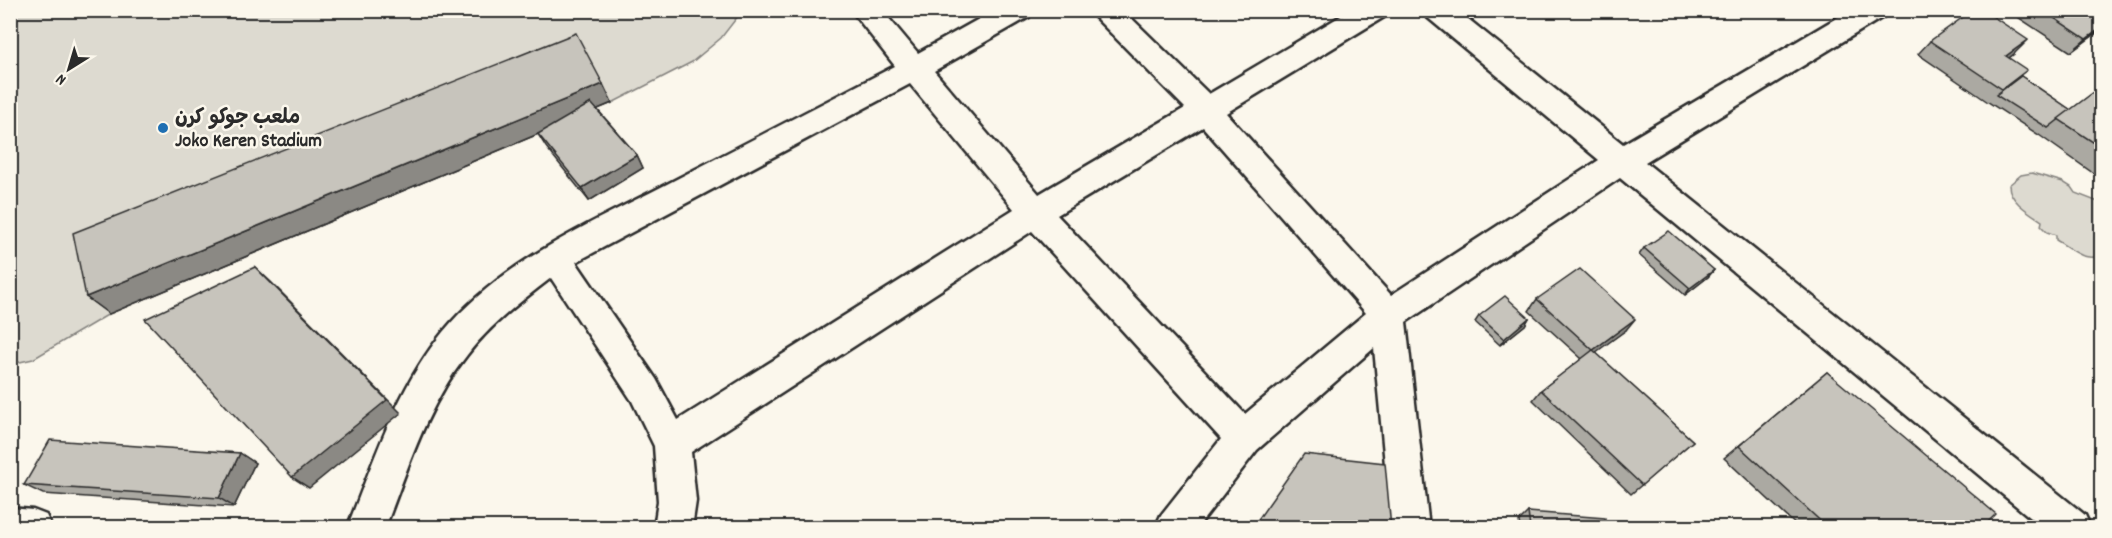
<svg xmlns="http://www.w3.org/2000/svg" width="2112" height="538" viewBox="0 0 2112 538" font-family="Dekko,'Playpen Sans Arabic',sans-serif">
  <rect width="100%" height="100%" fill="#fbf7ec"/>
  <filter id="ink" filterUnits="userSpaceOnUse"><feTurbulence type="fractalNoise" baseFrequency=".0167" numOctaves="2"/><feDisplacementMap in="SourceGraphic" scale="12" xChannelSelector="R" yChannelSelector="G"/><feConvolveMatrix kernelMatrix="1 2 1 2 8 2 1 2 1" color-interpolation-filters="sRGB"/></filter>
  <g filter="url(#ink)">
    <g fill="#dddad0" stroke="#84827e" stroke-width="1.5">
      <path d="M 11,11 L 742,11 L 721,38 L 692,62 L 612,103 L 109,314 L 33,359 L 11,364 Z"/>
      <path d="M 2032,173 L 2063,182 L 2071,187 L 2075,193 L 2101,203 L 2101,256 C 2081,261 2072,249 2056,240 L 2056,235 L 2047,232 L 2041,226 L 2042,221 C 2030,213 2009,201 2009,185 L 2021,175 Z"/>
    </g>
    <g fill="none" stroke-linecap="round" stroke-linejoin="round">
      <g stroke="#2b2b2b" stroke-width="5">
        <g id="minor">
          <path d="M 851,10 L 882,10 L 918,53 L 995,10 L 1033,10 L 1029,17 L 934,71 L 1039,194 L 1185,108 L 1095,17 L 1091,10 L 1123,10 L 1209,94 L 1351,10 L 1388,10 L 1384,17 L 1226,113 L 1391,295 L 1599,160 L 1427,17 L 1423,10 L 1457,10 L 1623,144 L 1850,10 L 1887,10 L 1883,17 L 1645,162 L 2085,515 L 2091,528 L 2043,528 L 1620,178 L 1406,322 L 1429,528 L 1391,528 L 1374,348 L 1257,450 L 1197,528 L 1155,528 L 1161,515 L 1221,439 L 1032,231 L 691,452 L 696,501 L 692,528 L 654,528 L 658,501 L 654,446 L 632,401 L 551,278 C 521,301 490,325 467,355 C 427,405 408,468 385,528 L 347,528 C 374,461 397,388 443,332 C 502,261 589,224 669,183 C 744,144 819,105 895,66 ZM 910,84 L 1014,209 L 678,420 L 656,379 L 576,262 ZM 1203,127 L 1366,313 L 1245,414 L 1057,215 Z"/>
          <path d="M 10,508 L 33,510 L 46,515 L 52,528 L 10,528 Z"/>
        </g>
      </g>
      <use href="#minor" fill="#fbf7ec" fill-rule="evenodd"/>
    </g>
    <g fill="#aba9a2" stroke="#2b2b2b" stroke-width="1.5">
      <path d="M 2007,10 L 2102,10 L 2102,29 L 2071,52 Z"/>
      <path d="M 1930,41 L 2014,54 L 2009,58 L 2021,76 L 2071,110 L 2102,86 L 2102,166 L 2093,173 L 2039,135 L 1988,102 L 1918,54 Z"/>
      <path d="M 612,103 L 597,109 L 637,155 L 643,168 L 589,201 L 546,147 L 538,134 L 109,314 L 86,297 Z"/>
      <path d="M 1644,248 L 1714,270 L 1708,277 L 1685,295 L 1639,255 Z"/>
      <path d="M 1537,299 L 1626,330 L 1595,352 L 1693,441 L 1631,494 L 1533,400 L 1541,390 L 1582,359 L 1529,311 Z"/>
      <path d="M 1479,316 L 1529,318 L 1525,325 L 1500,345 L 1475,322 Z"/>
      <path d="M 1827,372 L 1982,528 L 1799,528 L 1724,458 Z"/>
      <path d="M 240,453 L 255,463 L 234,507 L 43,494 L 24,485 Z"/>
      <path d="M 1528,512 L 1606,528 L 1520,528 L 1519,521 Z"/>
    </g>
    <g fill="#8b8984" stroke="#2b2b2b" stroke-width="1.5">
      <path d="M 2102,27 L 2102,29 L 2100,30 L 2071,52 L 2086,39 Z"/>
      <path d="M 2028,40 L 2014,54 L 1993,70 L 2006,56 Z"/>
      <path d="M 603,84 L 612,103 L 109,314 L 86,297 Z"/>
      <path d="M 637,155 L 643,168 L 589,201 L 582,188 Z"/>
      <path d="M 255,267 L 271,282 L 401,413 L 309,488 L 292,477 Z"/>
      <path d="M 1714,270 L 1708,277 L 1685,295 L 1690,288 Z"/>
      <path d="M 1529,318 L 1525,325 L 1500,345 L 1504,339 Z"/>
      <path d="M 1635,319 L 1626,330 L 1584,361 L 1593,350 Z"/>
      <path d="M 240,453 L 255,463 L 234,507 L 219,498 Z"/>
    </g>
    <g fill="#c7c4bc" stroke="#2b2b2b" stroke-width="1.5">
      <path d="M 1973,10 L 1983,10 L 2028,40 L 2006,56 L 2027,70 L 2002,89 L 1930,41 Z"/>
      <path d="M 2042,10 L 2102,10 L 2102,27 L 2086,39 Z"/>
      <path d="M 576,33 L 603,84 L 86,297 L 73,233 Z"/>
      <path d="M 2021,76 L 2071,110 L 2048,128 L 1996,95 Z"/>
      <path d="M 2102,86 L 2102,148 L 2058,119 Z"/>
      <path d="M 591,103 L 637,155 L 582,188 L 538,134 Z"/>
      <path d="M 1669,231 L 1714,270 L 1690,288 L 1644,248 Z"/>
      <path d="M 255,267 L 387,400 L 292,477 L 145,319 Z"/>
      <path d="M 1580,269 L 1635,319 L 1593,350 L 1537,299 Z"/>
      <path d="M 1505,296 L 1529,318 L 1504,339 L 1479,316 Z"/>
      <path d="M 1593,350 L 1693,441 L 1642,485 L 1541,390 Z"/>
      <path d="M 1827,372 L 1996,514 L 1982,528 L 1828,528 L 1739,446 Z"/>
      <path d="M 50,440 L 240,453 L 219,498 L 24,485 Z"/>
      <path d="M 1304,454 L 1385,463 L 1391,528 L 1252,528 Z"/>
      <path d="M 1528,512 L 1605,518 L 1606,528 L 1530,528 Z"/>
    </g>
  </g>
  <circle fill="#1f6fb2" stroke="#fbf7ec" stroke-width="2" cx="163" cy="128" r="6"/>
  <g text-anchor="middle" stroke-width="5" stroke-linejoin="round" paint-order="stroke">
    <g font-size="20" font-weight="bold" fill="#2b2b2b" stroke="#fbf7ec" text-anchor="start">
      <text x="175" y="123">ملعب جوكو كرن<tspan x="175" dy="23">Joko Keren Stadium</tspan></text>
    </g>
  </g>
  <rect width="2112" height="538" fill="none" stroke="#fbf7ec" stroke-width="36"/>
  <rect x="18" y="18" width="2076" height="502" fill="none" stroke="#2b2b2b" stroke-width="2" filter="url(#ink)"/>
  <g transform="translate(69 69) rotate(217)" stroke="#fbf7ec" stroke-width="4.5" paint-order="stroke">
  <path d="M0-4.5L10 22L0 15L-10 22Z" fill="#2b2b2b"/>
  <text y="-9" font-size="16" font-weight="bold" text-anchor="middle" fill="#2b2b2b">N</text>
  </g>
</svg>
